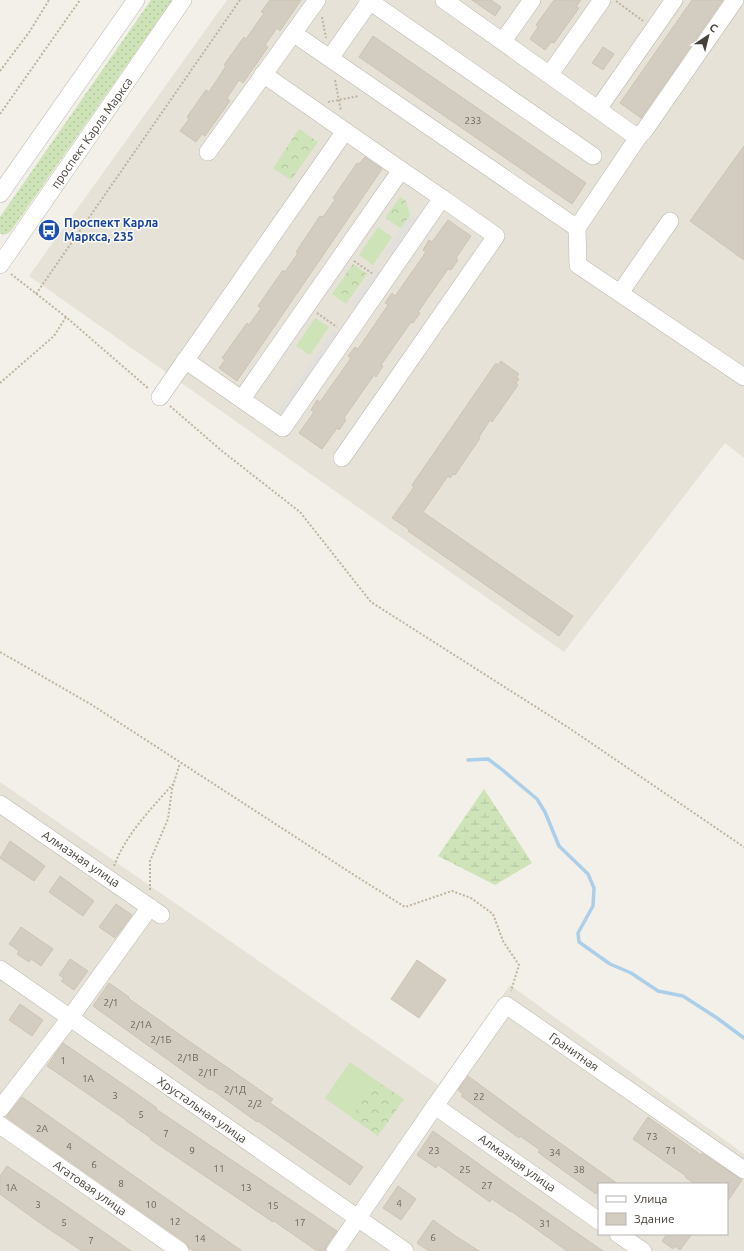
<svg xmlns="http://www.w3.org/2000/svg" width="744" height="1251" viewBox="0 0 744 1251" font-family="Ubuntu,sans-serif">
  <defs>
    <pattern id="grass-dots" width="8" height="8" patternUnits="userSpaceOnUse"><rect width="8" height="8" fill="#cee3b7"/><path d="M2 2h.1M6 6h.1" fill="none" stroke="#b2c49e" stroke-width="1.8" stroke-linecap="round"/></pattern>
    <pattern id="forest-crowns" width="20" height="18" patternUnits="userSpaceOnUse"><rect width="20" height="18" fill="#cee3b7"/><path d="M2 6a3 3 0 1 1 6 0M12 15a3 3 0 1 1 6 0" fill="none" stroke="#b2c49e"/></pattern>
    <pattern id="wetland-marsh" width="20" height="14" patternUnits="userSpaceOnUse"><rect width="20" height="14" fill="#cee3b7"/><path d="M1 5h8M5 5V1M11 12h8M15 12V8" fill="none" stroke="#b2c49e"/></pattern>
  </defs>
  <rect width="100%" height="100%" fill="#f3f0e9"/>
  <g fill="#e6e2d8" fill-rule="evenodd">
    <path d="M 227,0 L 744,0 L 744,458 L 725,443 L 564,652 L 29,276 Z"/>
    <path d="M 0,782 L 438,1085 L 510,985 L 744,1154 L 744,1251 L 0,1251 ZM 599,1184 L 727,1184 L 727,1234 L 599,1234 Z"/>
  </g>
  <path fill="url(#grass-dots)" d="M 151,0 L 172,0 L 11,231 C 7,234 4,236 0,233 L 0,217 Z"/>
  <g fill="url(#forest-crowns)">
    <path d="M 299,129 L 318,142 L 291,180 L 273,168 Z"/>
    <path d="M 400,197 L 406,201 L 410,216 L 402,229 L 385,218 Z"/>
    <path d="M 353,264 L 367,274 L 346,304 L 332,294 Z"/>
    <path d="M 377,1081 L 404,1099 L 378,1136 L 351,1117 Z"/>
  </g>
  <path fill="url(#wetland-marsh)" d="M 484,789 L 532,863 L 495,885 L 438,856 Z"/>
  <g fill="#cee3b7">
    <path d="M 378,227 L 392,237 L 373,265 L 359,255 Z"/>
    <path d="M 315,318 L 329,327 L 310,355 L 296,346 Z"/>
    <path d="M 350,1062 L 377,1081 L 351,1117 L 325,1098 Z"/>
  </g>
  <g fill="#e2e0dd">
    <path d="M 410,215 L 417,220 L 392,257 L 385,252 Z"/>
    <path d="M 375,268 L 381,273 L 356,309 L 350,305 Z"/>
    <path d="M 333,331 L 340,335 L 284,416 L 278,411 Z"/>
  </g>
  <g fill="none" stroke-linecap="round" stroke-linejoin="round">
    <path stroke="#accfe9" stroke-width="3.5" d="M 468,760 L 488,759 L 500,768 L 537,799 L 545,812 L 559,846 L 588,874 L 594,888 L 593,906 L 578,933 L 579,942 L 610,964 L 631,973 L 658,991 L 683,996 L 717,1018 L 744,1038"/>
  </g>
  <g fill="#d3ccc0" stroke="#cdc4b4">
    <path d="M 270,0 L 301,0 L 280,31 L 277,28 L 265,45 L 268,47 L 243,83 L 239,80 L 227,98 L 230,101 L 205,136 L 202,134 L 196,142 L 180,131 L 189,119 L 187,117 L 206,90 L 209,92 L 226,66 L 224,65 L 244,37 L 246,39 L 264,13 L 261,12 Z"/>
    <path d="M 472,0 L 491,0 L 501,7 L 495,16 Z"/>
    <path d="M 554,0 L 581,0 L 576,7 L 579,8 L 554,43 L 551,42 L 545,50 L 530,39 L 538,27 L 536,25 Z"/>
    <path d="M 692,0 L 723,0 L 641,118 L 620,103 Z"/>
    <path d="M 373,36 L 586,183 L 572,204 L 359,57 Z"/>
    <path d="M 603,47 L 614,54 L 603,70 L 592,63 Z"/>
    <path d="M 744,146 L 744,260 L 690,221 Z"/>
    <path d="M 365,157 L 382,169 L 237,381 L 219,368 L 225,360 L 222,358 L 247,323 L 249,325 L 261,308 L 258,306 L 283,270 L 285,272 L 298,253 L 296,252 L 320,216 L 323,217 L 335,200 L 333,198 L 357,163 L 359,164 Z"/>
    <path d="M 448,220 L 471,236 L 456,258 L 458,260 L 451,270 L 448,269 L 418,312 L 420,313 L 413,323 L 411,322 L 381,365 L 383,366 L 376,377 L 374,375 L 344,418 L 346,420 L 339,430 L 337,428 L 322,449 L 299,433 L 314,412 L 311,410 L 317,400 L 320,402 L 351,358 L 348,356 L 355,347 L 358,349 L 388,305 L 385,303 L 392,293 L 395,296 L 426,252 L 423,250 L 429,240 L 432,242 Z"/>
    <path d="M 501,361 L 519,374 L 516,378 L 519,379 L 516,383 L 518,385 L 492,422 L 490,420 L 479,437 L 480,438 L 455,475 L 453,474 L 450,478 L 448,476 L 423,512 L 573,616 L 559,636 L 408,531 L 410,530 L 392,518 L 414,487 L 412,485 L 496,363 L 498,365 Z"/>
    <path d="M 10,841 L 45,866 L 34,881 L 0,858 Z"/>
    <path d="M 60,876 L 94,901 L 83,916 L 49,892 Z"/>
    <path d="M 116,904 L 132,915 L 115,938 L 99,927 Z"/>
    <path d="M 21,927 L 53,949 L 41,966 L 31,959 L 29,962 L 17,954 L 19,951 L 9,944 Z"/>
    <path d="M 70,959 L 88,971 L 74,990 L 61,981 L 64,978 L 59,975 Z"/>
    <path d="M 417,960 L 446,980 L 419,1018 L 391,999 Z"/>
    <path d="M 109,983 L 129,997 L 128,998 L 186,1039 L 273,1099 L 270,1103 L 363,1167 L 350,1185 L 258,1121 L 257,1122 L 211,1089 L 210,1090 L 93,1006 Z"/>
    <path d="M 20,1004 L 43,1020 L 32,1036 L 9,1020 Z"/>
    <path d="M 63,1043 L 130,1089 L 157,1108 L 156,1109 L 337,1231 L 327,1245 L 325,1251 L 317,1251 L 274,1221 L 273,1222 L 150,1139 L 151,1138 L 126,1121 L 126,1120 L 47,1066 Z"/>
    <path d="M 468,1076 L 536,1126 L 618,1184 L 599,1184 L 599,1189 L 596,1194 L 543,1156 L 538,1152 L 540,1150 L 520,1136 L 519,1138 L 461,1096 L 463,1094 L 458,1090 Z"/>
    <path d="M 22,1097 L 137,1178 L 242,1251 L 194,1251 L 189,1248 L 186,1243 L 6,1117 Z"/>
    <path d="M 648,1117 L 701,1155 L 702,1153 L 742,1180 L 727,1202 L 727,1184 L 695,1184 L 685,1177 L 686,1176 L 633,1139 Z"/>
    <path d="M 433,1131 L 515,1190 L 603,1251 L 567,1251 L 511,1211 L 511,1212 L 492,1199 L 490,1202 L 438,1165 L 436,1168 L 417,1155 Z"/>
    <path d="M 7,1166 L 62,1203 L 131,1251 L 82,1251 L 40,1223 L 0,1194 L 0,1176 Z"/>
    <path d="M 398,1186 L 416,1199 L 401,1220 L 383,1208 Z"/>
    <path d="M 433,1220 L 457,1237 L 479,1251 L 429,1251 L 417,1243 Z"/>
    <path d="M 667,1234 L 692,1234 L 680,1250 L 675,1246 L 673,1249 L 662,1241 Z"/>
  </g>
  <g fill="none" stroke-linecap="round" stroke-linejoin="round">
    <g stroke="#bdb8ad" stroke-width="18">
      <g id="minor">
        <path d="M 368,0 L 593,156"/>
        <path d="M 444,0 L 631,133 L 639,136"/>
        <path d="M 293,33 L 577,228 L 639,136 L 644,131 L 735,0"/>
        <path d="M 503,41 L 532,0"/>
        <path d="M 330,58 L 370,1"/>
        <path d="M 550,74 L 602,0"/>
        <path d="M 598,109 L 674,0"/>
        <path d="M 208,152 L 317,0"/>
        <path d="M 0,194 L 136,0"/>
        <path d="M 577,228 L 578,265 L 744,377"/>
        <path d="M 0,265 L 183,0"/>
        <path d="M 620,293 L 670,221"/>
        <path d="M 185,360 L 283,428 L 442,198 L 401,170"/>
        <path d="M 160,397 L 345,131"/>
        <path d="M 242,399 L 401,170 L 263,74"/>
        <path d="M 342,458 L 496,236 L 442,198"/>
        <path d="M 0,804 L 161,915"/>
        <path d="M 0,969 L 405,1251"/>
        <path d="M 435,1106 L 599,1221"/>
        <path d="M 0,1109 L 70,1018 L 150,907"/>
        <path d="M 0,1125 L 180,1251"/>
        <path d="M 618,1234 L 643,1251"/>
        <path d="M 335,1251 L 435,1106 L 506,1005 L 744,1170"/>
      </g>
    </g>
    <g stroke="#beb4a0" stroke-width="2" stroke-dasharray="2 2" stroke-linecap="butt">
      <path d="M 616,1 L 643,21"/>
      <path d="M 322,17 L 326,38"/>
      <path d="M 0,71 L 30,31 L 49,0"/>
      <path d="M 335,80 L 341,111"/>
      <path d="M 328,102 L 359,96"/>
      <path d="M 0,114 L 80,0"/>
      <path d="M 354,261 L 373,274"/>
      <path d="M 11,274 L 66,317 L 149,389"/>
      <path d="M 36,294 L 240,0"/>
      <path d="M 317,313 L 337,327"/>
      <path d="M 0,383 L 54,336 L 66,317"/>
      <path d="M 170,406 L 222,451 L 300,512 L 371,602 L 569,728 L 744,847"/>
      <path d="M 0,652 L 92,705 L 351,873 L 405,907 L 452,891 L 471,898 L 493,914 L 503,941 L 519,965 L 511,991"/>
      <path d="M 114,866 C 126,834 151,809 173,784"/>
      <path d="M 150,890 L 150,861 L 168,819 L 172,789 L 180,763"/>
    </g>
    <use href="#minor" stroke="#fff" stroke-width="17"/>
  </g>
  <defs>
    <g id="bus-disc" transform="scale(1.15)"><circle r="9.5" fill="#1a4fb4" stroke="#fff"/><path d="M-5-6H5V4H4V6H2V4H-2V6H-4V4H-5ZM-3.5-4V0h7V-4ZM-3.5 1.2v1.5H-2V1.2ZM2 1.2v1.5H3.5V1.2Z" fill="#fff"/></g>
  </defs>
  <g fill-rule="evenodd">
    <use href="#bus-disc" x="49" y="230"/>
  </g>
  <g text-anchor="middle" stroke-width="3" stroke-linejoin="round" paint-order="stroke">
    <g font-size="10" fill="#69645a">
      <text x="473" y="124">233</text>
      <text x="111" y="1006">2/1</text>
      <text x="141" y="1028">2/1А</text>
      <text x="161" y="1043">2/1Б</text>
      <text x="188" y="1061">2/1В</text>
      <text x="63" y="1064">1</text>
      <text x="208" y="1076">2/1Г</text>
      <text x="88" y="1082">1А</text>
      <text x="235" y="1093">2/1Д</text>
      <text x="115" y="1099">3</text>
      <text x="479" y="1100">22</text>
      <text x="255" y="1107">2/2</text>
      <text x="141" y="1118">5</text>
      <text x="42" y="1132">2А</text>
      <text x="166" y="1137">7</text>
      <text x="652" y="1140">73</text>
      <text x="69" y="1150">4</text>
      <text x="192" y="1154">9</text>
      <text x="434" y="1154">23</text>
      <text x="671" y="1154">71</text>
      <text x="555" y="1156">34</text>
      <text x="94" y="1168">6</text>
      <text x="219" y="1172">11</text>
      <text x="465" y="1173">25</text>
      <text x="579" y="1173">38</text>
      <text x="121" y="1187">8</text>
      <text x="487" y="1189">27</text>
      <text x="11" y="1191">1А</text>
      <text x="246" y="1191">13</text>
      <text x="399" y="1207">4</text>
      <text x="38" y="1208">3</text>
      <text x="151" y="1208">10</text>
      <text x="273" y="1209">15</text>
      <text x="175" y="1225">12</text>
      <text x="64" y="1226">5</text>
      <text x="300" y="1226">17</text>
      <text x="545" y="1227">31</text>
      <text x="433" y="1241">6</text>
      <text x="200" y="1242">14</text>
      <text x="91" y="1244">7</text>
    </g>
    <g font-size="12" fill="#464138" stroke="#fff">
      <text transform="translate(92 133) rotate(-55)" y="4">проспект Карла Маркса</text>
      <text transform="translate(81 859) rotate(34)" y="4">Алмазная улица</text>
      <text transform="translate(574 1052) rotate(35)" y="4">Гранитная</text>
      <text transform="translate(202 1110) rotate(35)" y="4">Хрустальная улица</text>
      <text transform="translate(517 1163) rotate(35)" y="4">Алмазная улица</text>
      <text transform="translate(90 1188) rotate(35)" y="4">Агатовая улица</text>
    </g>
    <g font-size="12" font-weight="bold" fill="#164399" stroke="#fff" text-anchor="start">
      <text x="64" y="227">Проспект Карла<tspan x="64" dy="14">Маркса, 235</tspan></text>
    </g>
  </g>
  <rect x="598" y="1183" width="130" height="52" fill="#ffffff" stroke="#b5b3af"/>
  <rect x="606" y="1196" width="20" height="6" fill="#ffffff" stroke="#b5b3af"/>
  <text x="634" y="1203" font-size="12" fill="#464138">Улица</text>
  <rect x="606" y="1213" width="20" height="12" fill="#d3ccc0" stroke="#b5b3af"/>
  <text x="634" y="1223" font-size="12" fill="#464138">Здание</text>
  <g transform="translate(708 36) rotate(35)" stroke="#ffffff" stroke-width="3" paint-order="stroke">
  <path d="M0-3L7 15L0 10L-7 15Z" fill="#464138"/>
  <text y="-6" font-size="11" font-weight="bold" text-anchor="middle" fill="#464138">С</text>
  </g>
</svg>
